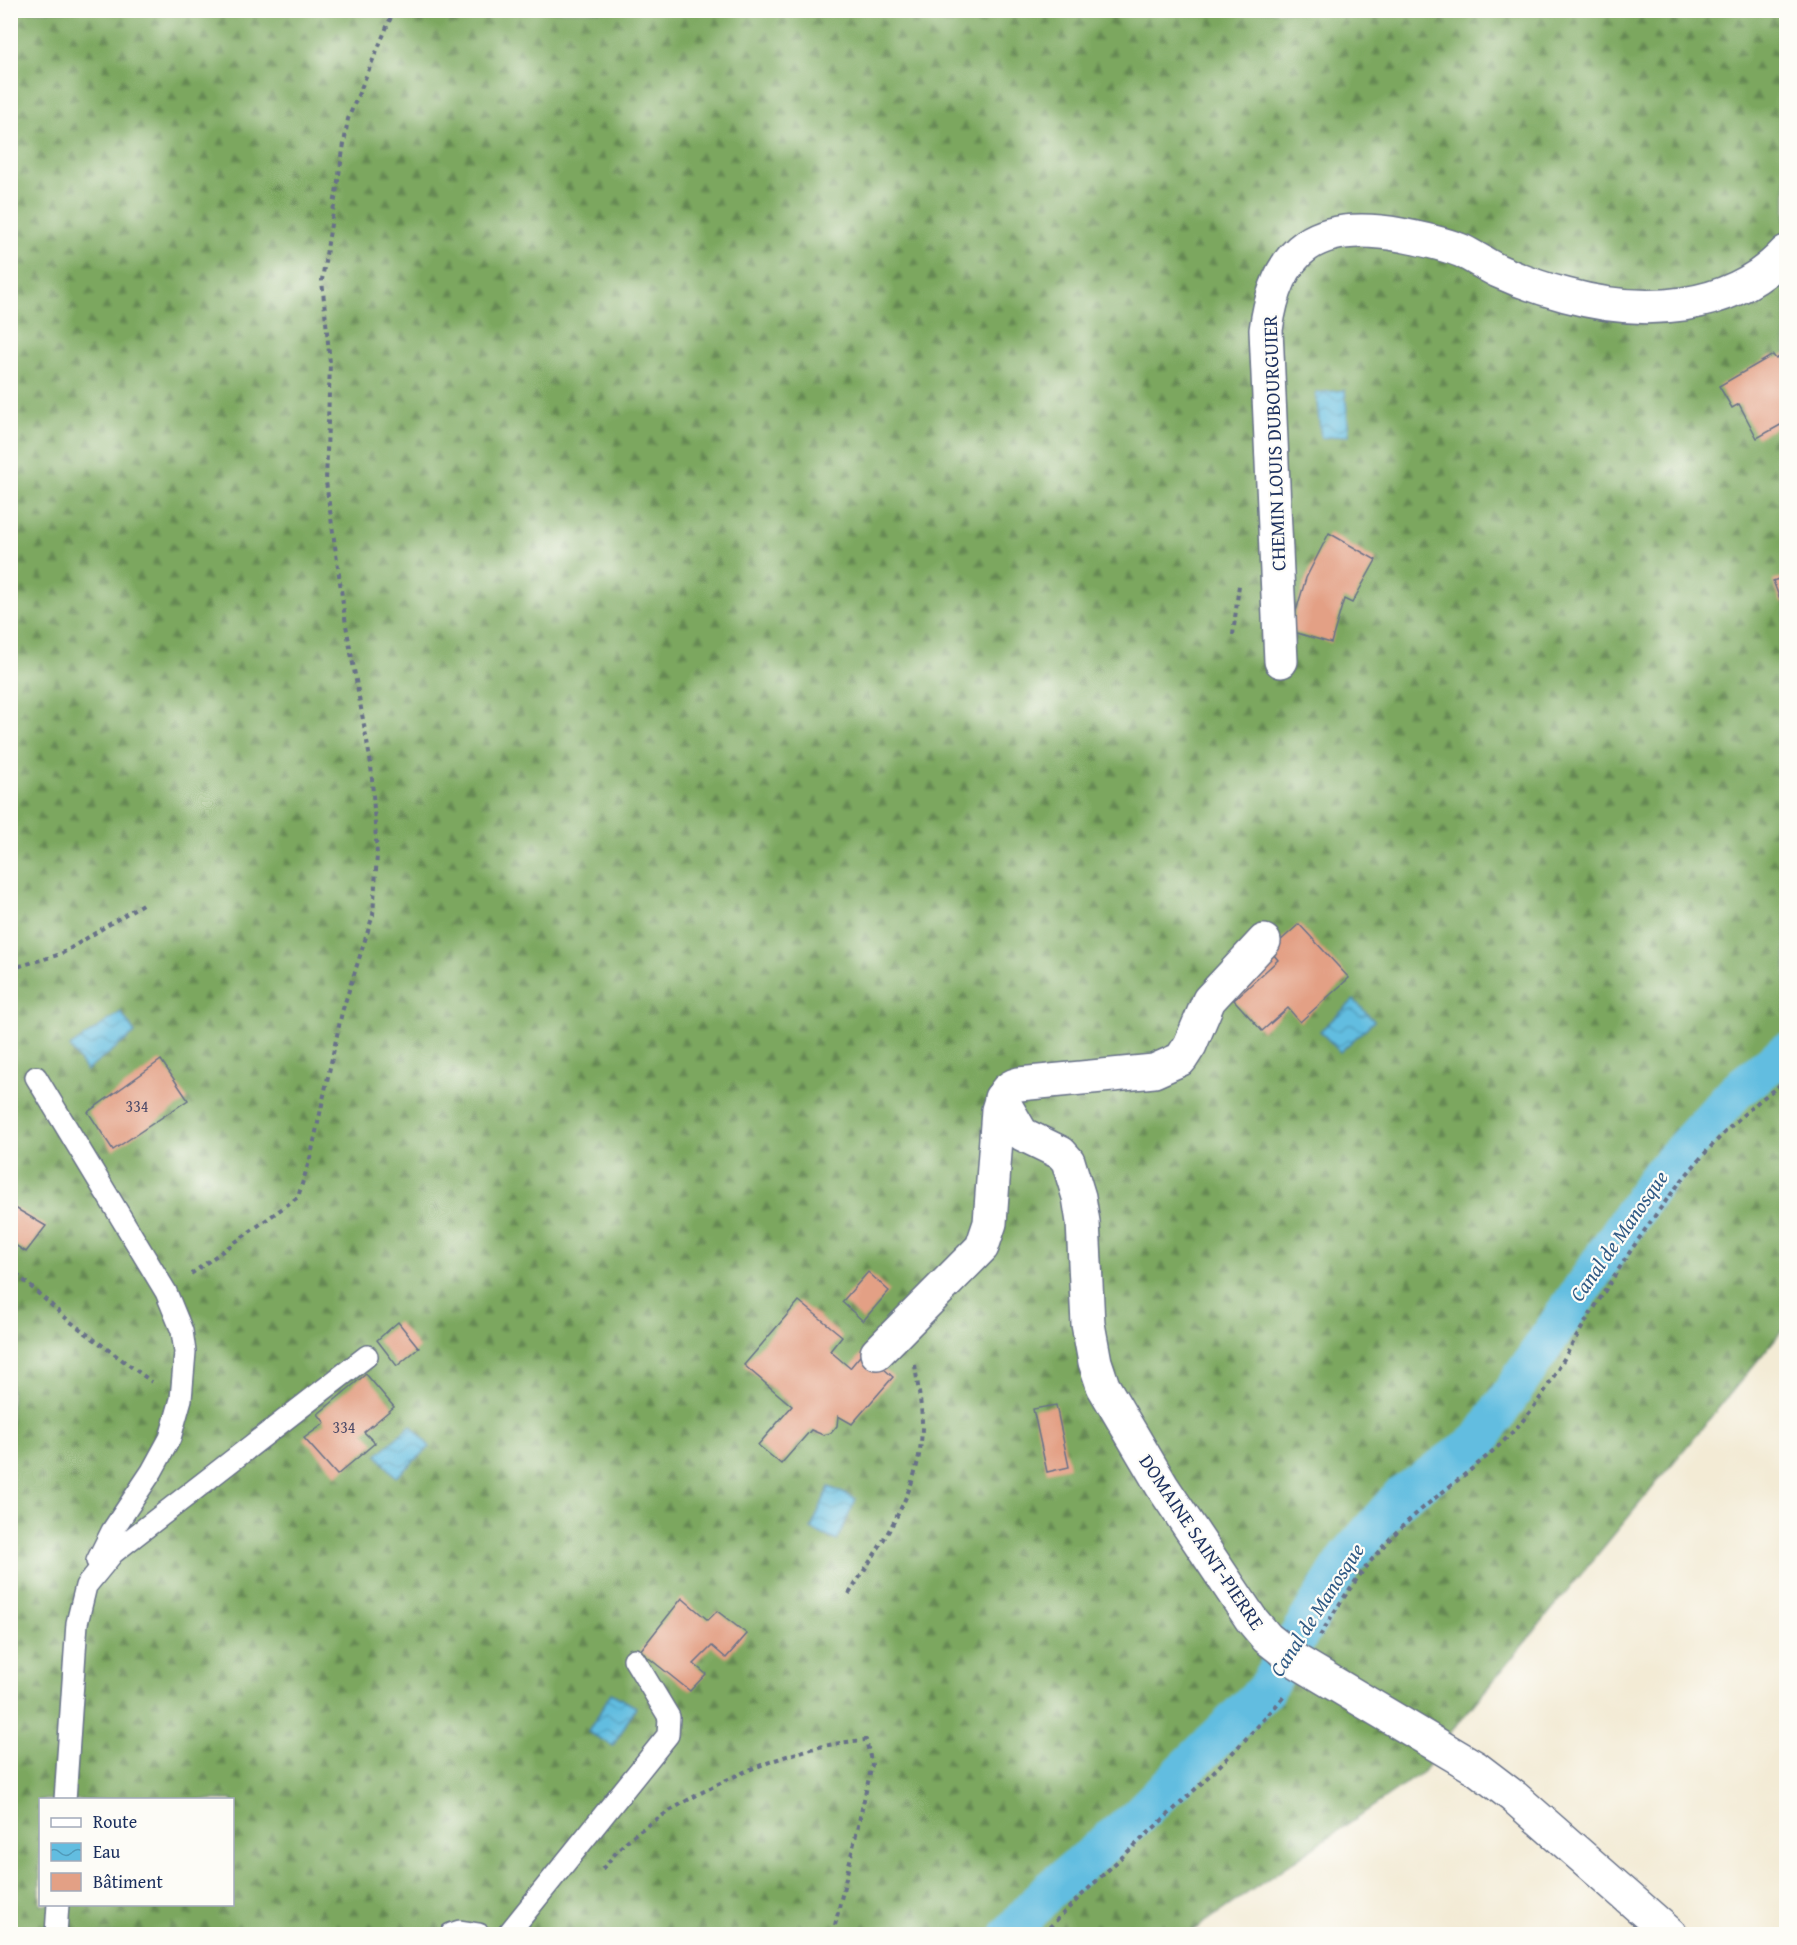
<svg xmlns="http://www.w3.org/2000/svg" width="1797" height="1945" viewBox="0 0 1797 1945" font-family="'Gentium Book Plus',serif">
  <defs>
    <pattern id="forest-firs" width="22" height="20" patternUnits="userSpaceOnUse" patternTransform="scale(1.5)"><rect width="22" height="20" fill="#7ca75f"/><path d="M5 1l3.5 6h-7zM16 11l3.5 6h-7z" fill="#658852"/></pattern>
    <pattern id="water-waves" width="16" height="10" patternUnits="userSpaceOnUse" patternTransform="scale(1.5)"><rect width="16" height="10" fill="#62bde0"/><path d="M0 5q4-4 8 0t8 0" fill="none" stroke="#509ab9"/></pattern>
  </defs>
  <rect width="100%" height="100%" fill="#fdfcf7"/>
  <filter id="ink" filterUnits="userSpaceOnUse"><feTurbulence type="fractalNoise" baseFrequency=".0167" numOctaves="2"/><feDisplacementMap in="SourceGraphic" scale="12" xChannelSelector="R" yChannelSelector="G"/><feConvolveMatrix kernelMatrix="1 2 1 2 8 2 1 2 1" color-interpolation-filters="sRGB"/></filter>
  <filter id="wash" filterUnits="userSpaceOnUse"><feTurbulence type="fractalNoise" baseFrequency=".008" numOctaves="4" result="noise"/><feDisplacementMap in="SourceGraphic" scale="24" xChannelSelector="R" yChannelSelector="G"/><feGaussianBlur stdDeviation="1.35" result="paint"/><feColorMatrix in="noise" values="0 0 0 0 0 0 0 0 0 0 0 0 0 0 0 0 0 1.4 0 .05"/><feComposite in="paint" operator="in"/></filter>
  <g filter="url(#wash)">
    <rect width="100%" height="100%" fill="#f3ebd5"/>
    <path fill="url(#forest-firs)" stroke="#4c6b5e" stroke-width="1.5" fill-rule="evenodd" d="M 11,11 L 1786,11 L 1786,1326 L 1451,1732 L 1423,1772 L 1188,1934 L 11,1934 ZM 40,1800 L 232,1800 L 232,1904 L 40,1904 Z"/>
    <g fill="url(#water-waves)" stroke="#3e769f" stroke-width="1.5">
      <path d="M 1345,390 L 1349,435 L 1321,438 L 1316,393 Z"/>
      <path d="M 1354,1000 L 1374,1021 L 1340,1052 L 1320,1031 Z"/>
      <path d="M 121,1012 L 135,1033 L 86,1071 L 70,1047 Z"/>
      <path d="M 411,1425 L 430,1447 L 396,1477 L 377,1455 Z"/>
      <path d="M 829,1487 L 856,1499 L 837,1541 L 811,1529 Z"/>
      <path d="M 611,1693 L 636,1707 L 613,1746 L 588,1732 Z"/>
    </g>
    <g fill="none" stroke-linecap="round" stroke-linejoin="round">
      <path stroke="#62bde0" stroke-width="39" d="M 1010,1934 L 1048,1891 L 1136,1818 L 1265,1690 L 1346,1559 L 1400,1497 L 1479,1441 L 1654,1182 L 1736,1091 L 1786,1052"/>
    </g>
    <g id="blocks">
      <g fill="#e3a085">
        <path d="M 1786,353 L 1786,422 L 1757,438 L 1739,404 L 1732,408 L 1719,386 L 1773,355 L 1776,359 Z"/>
        <path d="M 1329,533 L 1376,560 L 1352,603 L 1344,599 L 1331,643 L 1290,631 L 1306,578 Z"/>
        <path d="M 1786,576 L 1786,602 L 1782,604 L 1773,581 Z"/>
        <path d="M 1299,924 L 1349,978 L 1300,1022 L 1288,1008 L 1262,1031 L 1234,1000 L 1278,960 L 1270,950 Z"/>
        <path d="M 161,1060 L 188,1100 L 113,1150 L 88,1112 Z"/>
        <path d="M 10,1205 L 46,1226 L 26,1252 L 10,1242 Z"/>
        <path d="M 868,1272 L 889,1291 L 863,1321 L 842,1302 Z"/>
        <path d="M 799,1301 L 842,1336 L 830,1351 L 850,1368 L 864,1351 L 893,1377 L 852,1424 L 838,1416 L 837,1426 L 831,1433 L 823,1435 L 811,1430 L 781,1464 L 758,1445 L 792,1406 L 744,1365 Z"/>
        <path d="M 398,1322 L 419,1348 L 397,1366 L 377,1340 Z"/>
        <path d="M 366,1374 L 394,1407 L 364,1432 L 375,1443 L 337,1475 L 304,1438 L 325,1423 L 318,1414 Z"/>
        <path d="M 1056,1405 L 1069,1467 L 1047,1472 L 1033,1409 Z"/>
        <path d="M 682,1598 L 708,1620 L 717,1611 L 747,1634 L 726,1658 L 712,1646 L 694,1664 L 706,1674 L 690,1691 L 640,1651 Z"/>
      </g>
    </g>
  </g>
  <g filter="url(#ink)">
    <use href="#blocks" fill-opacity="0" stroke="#677188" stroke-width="1.5"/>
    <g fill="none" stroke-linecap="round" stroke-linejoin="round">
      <g stroke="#677188" stroke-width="24">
        <g id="service">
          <path d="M 36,1077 L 166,1292 L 182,1331 L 185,1352 L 181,1399 L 170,1438 L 152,1471 L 112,1531 L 97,1561"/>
          <path d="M 65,1800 L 77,1623 L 86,1586 L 113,1553 L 367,1356"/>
          <path d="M 56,1934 L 58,1904"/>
          <path d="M 451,1934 L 460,1931 L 479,1934"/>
          <path d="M 508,1934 L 668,1735 L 669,1717 L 634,1659"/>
        </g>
      </g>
      <g stroke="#677188" stroke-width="36">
        <g id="minor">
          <path d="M 1281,661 L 1266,330 C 1277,246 1318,220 1401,235 C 1421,239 1443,243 1462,251 C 1474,257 1486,265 1498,271 C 1520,281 1543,289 1566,295 C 1642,316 1731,312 1786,252"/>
          <path d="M 1001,1098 L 1022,1134 L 1061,1153 L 1068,1161 L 1079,1197 L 1083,1222 L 1088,1324 L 1095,1362 L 1103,1386 L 1162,1486 L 1251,1619 L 1267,1638 L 1298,1662 L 1476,1768 L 1514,1797 L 1670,1934"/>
          <path d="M 877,1353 L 982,1247 L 990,1223 L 998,1110 C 1002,1096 1005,1087 1019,1084 L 1154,1071 L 1181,1059 L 1190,1045 L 1209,1000 L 1264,941"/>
        </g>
      </g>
      <g stroke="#677188" stroke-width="4" stroke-dasharray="4.5 4.5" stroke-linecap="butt">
        <path d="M 1233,635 L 1239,585"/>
        <path d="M 10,969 L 61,954 L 144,903"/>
        <path d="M 10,1268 L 68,1320 L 152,1382"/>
        <path d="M 191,1274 L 298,1197 L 311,1155 L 342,1012 L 373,915 L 377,855 L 371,764 L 346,625 L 326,482 L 330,363 L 322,280 L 348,119 L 394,10"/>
        <path d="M 849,1594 C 883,1540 922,1490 922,1424 C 922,1404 917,1384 915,1364"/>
        <path d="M 1320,1636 C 1342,1597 1375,1551 1408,1521 C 1451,1482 1501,1453 1535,1405 C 1552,1382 1565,1356 1580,1331 C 1636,1240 1696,1143 1786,1081"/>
        <path d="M 602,1869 C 612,1858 622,1844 634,1835 C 696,1789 788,1745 866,1740 L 872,1765 L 833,1934"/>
        <path d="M 1043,1934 C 1121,1852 1213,1782 1286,1694"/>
      </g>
      <use href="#service" stroke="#fff" stroke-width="21"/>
      <use href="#minor" stroke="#fff" stroke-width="33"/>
    </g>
  </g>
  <g text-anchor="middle" stroke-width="4.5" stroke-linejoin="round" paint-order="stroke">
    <g font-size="16" fill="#4d4b68">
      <text x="137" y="1112">334</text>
      <text x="344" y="1433">334</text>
    </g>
    <g font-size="20" fill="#1b2f5e" stroke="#fdfcf7">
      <text transform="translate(1274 443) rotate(-92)" y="7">CHEMIN LOUIS DUBOURGUIER</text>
      <text transform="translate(1202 1542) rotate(56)" y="7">DOMAINE SAINT-PIERRE</text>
    </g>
    <g font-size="21" font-style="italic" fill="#305a85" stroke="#fdfcf7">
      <text transform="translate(1619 1236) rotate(-55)" y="7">Canal de Manosque</text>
      <text transform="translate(1317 1610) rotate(-57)" y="7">Canal de Manosque</text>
    </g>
  </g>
  <rect width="1797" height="1945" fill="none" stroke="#fdfcf7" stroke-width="36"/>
  <rect x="39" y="1798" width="195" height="108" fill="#fdfcf7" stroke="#a3aaba" stroke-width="1.5"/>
  <rect x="51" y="1818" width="30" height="9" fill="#ffffff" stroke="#a3aaba" stroke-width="1.5"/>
  <text x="93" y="1828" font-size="18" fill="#1b2f5e">Route</text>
  <rect x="51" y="1843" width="30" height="18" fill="url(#water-waves)" stroke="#a3aaba" stroke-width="1.5"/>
  <text x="93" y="1858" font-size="18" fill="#1b2f5e">Eau</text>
  <rect x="51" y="1873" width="30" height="18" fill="#e3a085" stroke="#a3aaba" stroke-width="1.5"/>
  <text x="93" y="1888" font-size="18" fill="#1b2f5e">Bâtiment</text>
</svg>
